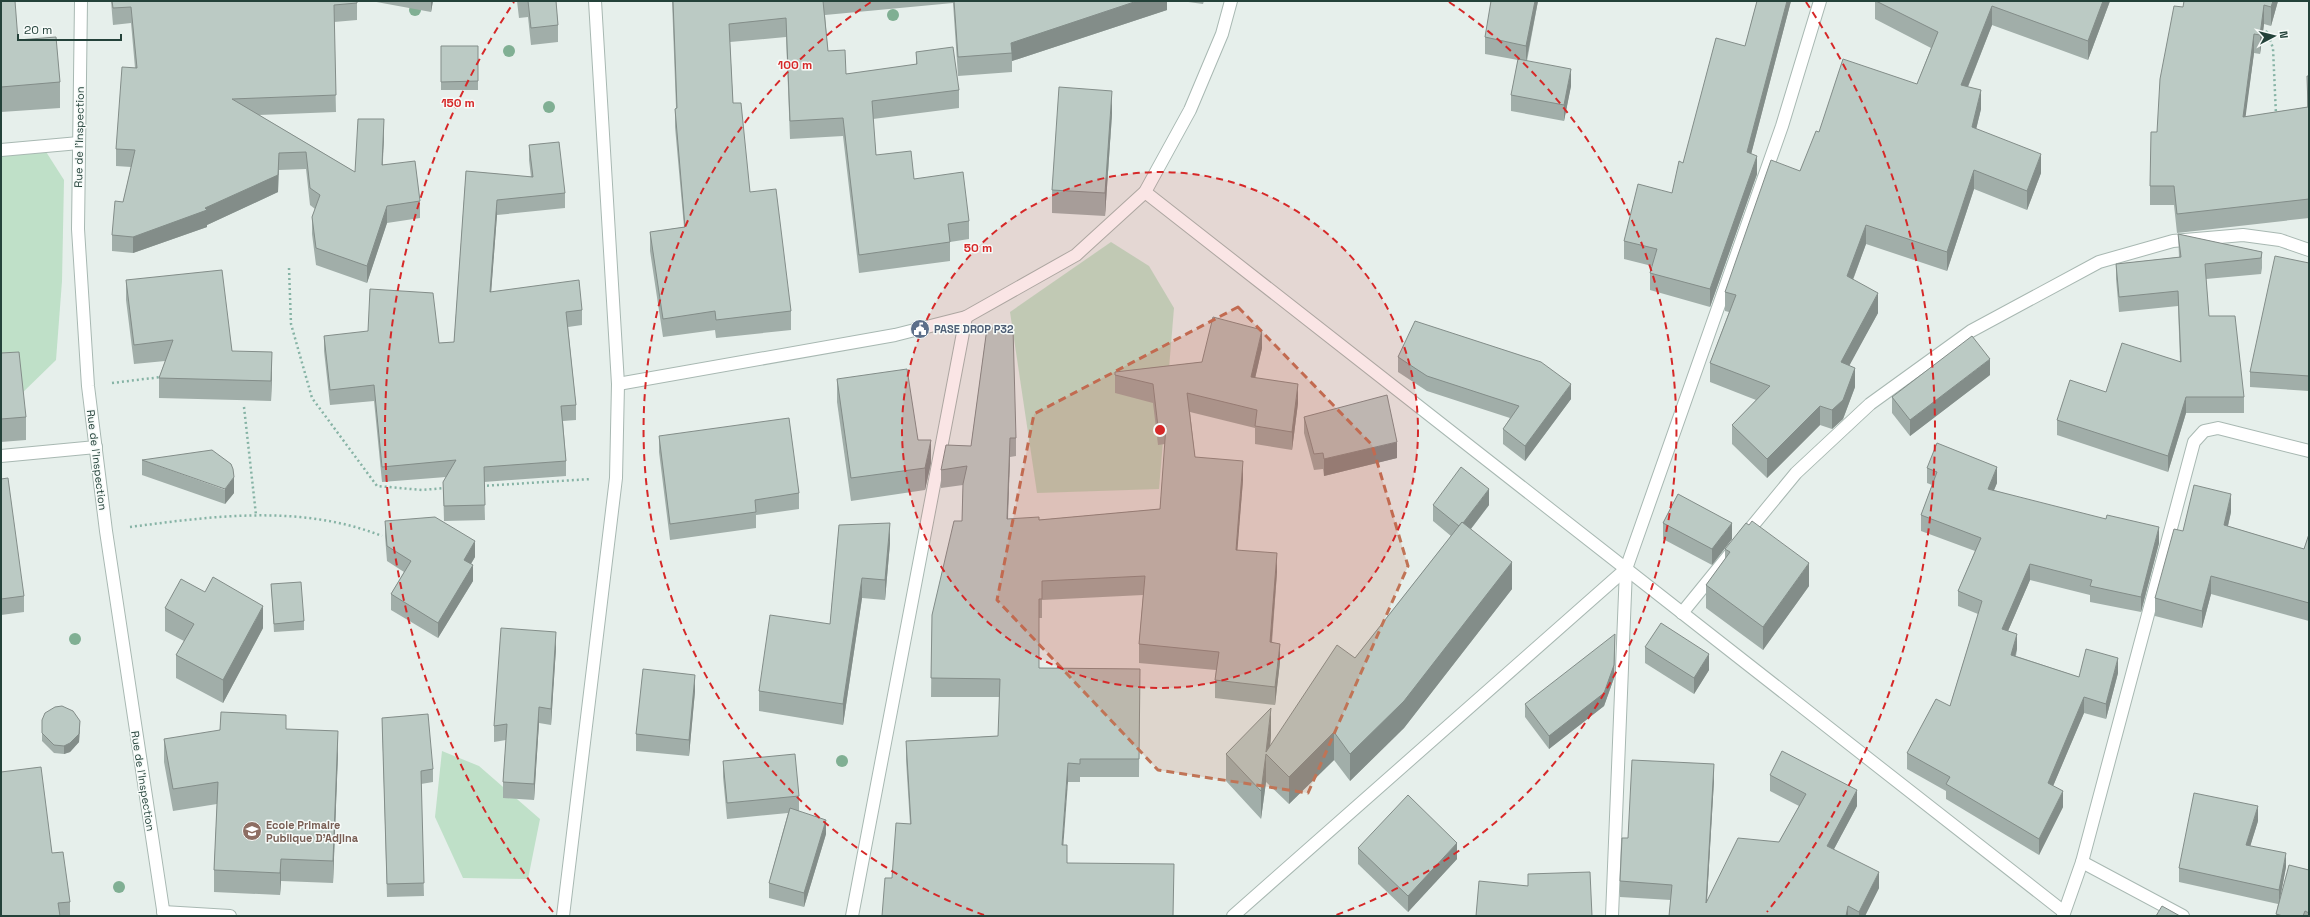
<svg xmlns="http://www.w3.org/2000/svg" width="2310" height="917" viewBox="0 0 2310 917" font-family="'Space Grotesk',sans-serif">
  <rect width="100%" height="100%" fill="#e6efeb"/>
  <g fill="#bfe0c8">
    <path d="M 43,147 L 64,180 L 62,281 L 56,360 L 17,398 L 1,392 L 1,150 Z"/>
    <path d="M 1111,242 L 1149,266 L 1174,308 L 1159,489 L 1037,493 L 1010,312 Z"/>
    <path d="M 442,751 L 479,766 L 540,819 L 528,879 L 463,878 L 435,817 Z"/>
  </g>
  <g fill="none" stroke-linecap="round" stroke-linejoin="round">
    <g stroke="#a8b8b2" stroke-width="14">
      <path id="service" d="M 1612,916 L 1626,569"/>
    </g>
    <g stroke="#a8b8b2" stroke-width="14">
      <g id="minor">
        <path d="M 1,150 L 79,143"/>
        <path d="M 1145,192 L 2064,912"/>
        <path d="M 618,384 L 895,335 L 966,317 L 1076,255 L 1145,192 L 1190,110 L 1222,34 L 1231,1"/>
        <path d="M 1,456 L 96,447"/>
        <path d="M 1745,535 L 1796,473 L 1870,404 L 1971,331 L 2099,262 L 2173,241 L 2243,235 L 2280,240 L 2309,250"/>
        <path d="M 1682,613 L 1730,554"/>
        <path d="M 2082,862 L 2183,916"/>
        <path d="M 163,912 L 230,916"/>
        <path d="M 563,916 L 616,478 L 618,384 L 595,1"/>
        <path d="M 852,916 L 966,317"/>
        <path d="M 1233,916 L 1626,569 L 1782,126 L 1820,1"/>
        <path d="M 2063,916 L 2082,862 L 2194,442 L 2204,431 L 2218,428 L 2309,451"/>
      </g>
    </g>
    <g stroke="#a8b8b2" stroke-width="14">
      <path id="tertiary" d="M 81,1 L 78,229 L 88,386 L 106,531 L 164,916"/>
    </g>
    <g stroke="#86b3a5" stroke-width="2.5" stroke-dasharray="2 3" stroke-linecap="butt">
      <path d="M 2261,29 L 2267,32 L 2273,48 L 2276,115"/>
      <path d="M 289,268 L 291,324 L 312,398 L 377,486 L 422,490 L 445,488"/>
      <path d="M 112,383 L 161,377"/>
      <path d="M 244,407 L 256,515"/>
      <path d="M 482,486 L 591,479"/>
      <path d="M 130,527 C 214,516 301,504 382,536"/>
    </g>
    <use href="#service" stroke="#fff" stroke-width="12"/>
    <use href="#minor" stroke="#fff" stroke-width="12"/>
    <use href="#tertiary" stroke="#fff" stroke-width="12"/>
  </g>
  <g fill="#80af93">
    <circle cx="415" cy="10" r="6"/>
    <circle cx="893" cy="15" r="6"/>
    <circle cx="509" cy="51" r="6"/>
    <circle cx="549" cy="107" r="6"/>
    <circle cx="75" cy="639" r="6"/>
    <circle cx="842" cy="761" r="6"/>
    <circle cx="119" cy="887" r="6"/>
  </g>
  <g fill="#a1aea9">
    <path d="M 1,1 L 18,40 L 60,82 L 60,108 L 1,112 Z"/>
    <path d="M 111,1 L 357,1 L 357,20 L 334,22 L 336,112 L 259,115 L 355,172 L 384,136 L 382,165 L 420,201 L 420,218 L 387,223 L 367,283 L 316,265 L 312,234 L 312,217 L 315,209 L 310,205 L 306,169 L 279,170 L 278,192 L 207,225 L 207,227 L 133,253 L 112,251 L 112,235 L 123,202 L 131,167 L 116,166 L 116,149 L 135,68 L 131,23 L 113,25 Z"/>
    <path d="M 371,1 L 433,1 L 431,12 Z"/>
    <path d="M 517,1 L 556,1 L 558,25 L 558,42 L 531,45 L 528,17 L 519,18 Z"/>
    <path d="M 672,1 L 1167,1 L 1167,10 L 1012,61 L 1012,72 L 958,76 L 953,3 L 825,15 L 828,51 L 846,74 L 916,65 L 916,52 L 959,90 L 959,108 L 873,119 L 876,155 L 914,179 L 969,221 L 969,239 L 950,242 L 950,261 L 859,273 L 843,136 L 790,139 L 786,37 L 730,42 L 733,103 L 750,192 L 791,311 L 791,330 L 716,338 L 715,330 L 663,337 L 650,251 L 650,232 L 684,227 L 675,127 L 675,109 L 676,108 Z"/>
    <path d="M 1181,1 L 1204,1 L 1203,4 Z"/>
    <path d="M 1538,1 L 1527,61 L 1571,86 L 1564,121 L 1511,111 L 1511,95 L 1518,60 L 1485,54 L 1485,37 Z"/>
    <path d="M 1757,1 L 1791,1 L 1751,154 L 1757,174 L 1710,307 L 1650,290 L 1650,273 L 1652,266 L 1624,259 L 1624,241 L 1672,193 L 1683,163 L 1745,46 Z"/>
    <path d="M 1875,1 L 2110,1 L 2088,60 L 1992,25 L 1968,87 L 1981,109 L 1976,129 L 2041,173 L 2027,210 L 1974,189 L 1947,271 L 1866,244 L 1853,280 L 1878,313 L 1849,365 L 1855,387 L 1843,419 L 1832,429 L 1820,425 L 1767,478 L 1732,444 L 1732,425 L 1756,400 L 1710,382 L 1710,363 L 1729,312 L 1725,311 L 1725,292 L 1800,171 L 1819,132 L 1917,84 L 1931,48 L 1875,19 Z"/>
    <path d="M 2278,1 L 2271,26 L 2264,24 L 2260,54 L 2254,53 L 2245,117 L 2307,107 L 2307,76 L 2309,76 L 2309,218 L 2177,233 L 2174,205 L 2150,205 L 2150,186 L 2157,132 L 2183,7 Z"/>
    <rect x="441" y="46" width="37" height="44"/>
    <path d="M 1112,114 L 1105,216 L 1052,213 L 1052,190 Z"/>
    <path d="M 529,145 L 565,193 L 565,208 L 497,215 L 491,292 L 582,310 L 582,325 L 568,327 L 576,405 L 576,420 L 563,421 L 566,461 L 566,476 L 484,482 L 485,520 L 444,521 L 443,482 L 446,477 L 382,482 L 374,401 L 330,405 L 324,351 L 324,336 L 439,343 L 454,342 L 466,171 L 531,177 L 529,160 Z"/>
    <path d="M 2178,234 L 2262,252 L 2262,268 L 2261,274 L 2206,279 L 2209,316 L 2244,397 L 2244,413 L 2186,413 L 2168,472 L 2057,435 L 2057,420 L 2106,392 L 2180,362 L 2178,306 L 2119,312 L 2116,279 L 2116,264 L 2179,257 Z"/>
    <path d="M 2309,263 L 2309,391 L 2250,387 L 2250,372 Z"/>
    <path d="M 126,280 L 232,351 L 272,372 L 271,401 L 159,398 L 159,378 L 165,361 L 134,364 L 126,300 Z"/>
    <path d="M 987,328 L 1016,438 L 1016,456 L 1010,457 L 1008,519 L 1039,520 L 1160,509 L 1165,444 L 1158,445 L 1153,403 L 1115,393 L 1115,372 L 1202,362 L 1262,348 L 1255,378 L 1298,403 L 1292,450 L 1255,444 L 1255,428 L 1190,412 L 1195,457 L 1243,480 L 1237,550 L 1277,572 L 1272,643 L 1280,662 L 1275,705 L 1215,698 L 1215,680 L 1216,670 L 1139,663 L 1139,644 L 1143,595 L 1042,600 L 1042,618 L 1039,618 L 1039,668 L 1140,669 L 1139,777 L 1080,777 L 1080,782 L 1068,782 L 892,878 L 910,824 L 906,760 L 906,741 L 998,736 L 1000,697 L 931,697 L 932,615 L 962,521 L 963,485 L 941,488 L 941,470 L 971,446 Z"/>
    <path d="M 1,353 L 26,417 L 26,440 L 1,442 Z"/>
    <path d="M 1398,357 L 1571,399 L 1525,461 L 1503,444 L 1503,429 L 1510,418 L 1427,391 L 1398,372 Z"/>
    <path d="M 1990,375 L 1910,436 L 1892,413 L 1892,397 Z"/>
    <path d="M 837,379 L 931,463 L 925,490 L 851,501 L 837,402 Z"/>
    <path d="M 1304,417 L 1397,458 L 1324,476 L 1323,469 L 1314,470 L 1304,433 Z"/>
    <path d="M 659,436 L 799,493 L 799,509 L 756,515 L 756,528 L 670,540 L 659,452 Z"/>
    <path d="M 142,460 L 234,493 L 225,504 L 142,475 Z"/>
    <path d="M 1927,468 L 1997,483 L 1994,490 L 2159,543 L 2141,612 L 2090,602 L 2090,595 L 2030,580 L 2008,631 L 2017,649 L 2016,656 L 2079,677 L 2118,673 L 2106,719 L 2084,713 L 2053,786 L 2063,807 L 2039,855 L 1946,799 L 1946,791 L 1907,769 L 1907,753 L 1950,706 L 1978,614 L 1958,606 L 1958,591 L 1975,551 L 1921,531 L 1921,515 L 1932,485 L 1927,483 Z"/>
    <path d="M 1,479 L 24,596 L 24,612 L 1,615 Z"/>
    <path d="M 1433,505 L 1489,505 L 1471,529 L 1512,589 L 1404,728 L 1350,781 L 1334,760 L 1289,804 L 1266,782 L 1261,819 L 1226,781 L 1226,754 L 1271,736 L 1270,746 L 1355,658 L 1451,536 L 1433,521 Z"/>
    <path d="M 2231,512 L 2228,526 L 2304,549 L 2309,534 L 2309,621 L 2211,594 L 2202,628 L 2155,616 L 2155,598 L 2183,531 Z"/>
    <path d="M 385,521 L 475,557 L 471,564 L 473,581 L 438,638 L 391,610 L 391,594 L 404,572 L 387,561 L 385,536 Z"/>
    <path d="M 1663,523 L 1732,539 L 1712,565 L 1663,539 Z"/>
    <path d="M 839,525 L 890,543 L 885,600 L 862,598 L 843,725 L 759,711 L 759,691 L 830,624 Z"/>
    <path d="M 1725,549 L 1809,586 L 1763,650 L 1706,608 L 1706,585 L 1725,559 Z"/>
    <path d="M 271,584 L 304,621 L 304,630 L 274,632 Z"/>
    <path d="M 205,592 L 263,628 L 223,703 L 176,678 L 176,655 L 184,641 L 165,631 L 165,608 Z"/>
    <path d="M 1615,647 L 1614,678 L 1604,706 L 1549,749 L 1525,717 L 1525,704 Z"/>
    <path d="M 1645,647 L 1709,670 L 1694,694 L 1645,663 Z"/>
    <path d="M 556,648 L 551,725 L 539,723 L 534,800 L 503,798 L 503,782 L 506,740 L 494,742 L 494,726 Z"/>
    <path d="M 695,691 L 689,756 L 636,751 L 636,734 Z"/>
    <path d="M 382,718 L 433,769 L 433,782 L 421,784 L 424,896 L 387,897 Z"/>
    <path d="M 42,720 L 80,730 L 79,742 L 70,752 L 64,754 L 54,753 L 42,741 Z"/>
    <path d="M 286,729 L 338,753 L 333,883 L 281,881 L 280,895 L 214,892 L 214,870 L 217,804 L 173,811 L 164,762 L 164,739 Z"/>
    <path d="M 723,761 L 799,796 L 799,811 L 826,834 L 804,907 L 769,898 L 769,883 L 788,813 L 727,819 L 723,777 Z"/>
    <path d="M 1770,775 L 1857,806 L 1834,849 L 1879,888 L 1865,916 L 1669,916 L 1671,900 L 1620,897 L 1620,881 L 1628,838 L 1714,780 L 1707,900 L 1779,842 L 1799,806 L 1770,791 Z"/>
    <path d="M 2258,821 L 2250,846 L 2286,867 L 2280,898 L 2309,870 L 2309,916 L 2276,916 L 2278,904 L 2179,882 L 2179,868 Z"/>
    <path d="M 1358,848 L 1457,859 L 1408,912 L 1358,864 Z"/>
    <path d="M 52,853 L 70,902 L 70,916 L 1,916 Z"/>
  </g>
  <g fill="#838d89">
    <path d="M 431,1 L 433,1 L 431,12 Z"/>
    <path d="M 1137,1 L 1167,1 L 1167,10 L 1012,61 L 1011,43 Z"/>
    <path d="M 1535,1 L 1538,1 L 1526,62 L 1526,46 Z"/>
    <path d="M 1787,1 L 1791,1 L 1747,170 L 1747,152 Z"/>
    <path d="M 2103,1 L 2110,1 L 2088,60 L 2088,41 Z"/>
    <path d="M 2273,1 L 2278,1 L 2271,26 L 2271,7 Z"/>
    <path d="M 2264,5 L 2264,24 L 2260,54 L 2260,35 Z"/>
    <path d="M 1992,6 L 1992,25 L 1961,104 L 1961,85 Z"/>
    <path d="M 2254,34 L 2254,53 L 2243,136 L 2243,117 Z"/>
    <path d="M 1571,69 L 1571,86 L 1564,121 L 1564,105 Z"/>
    <path d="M 1981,90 L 1981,109 L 1972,146 L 1972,127 Z"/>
    <path d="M 1112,91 L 1112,114 L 1105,216 L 1105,193 Z"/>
    <path d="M 384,119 L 384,136 L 382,182 L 382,165 Z"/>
    <path d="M 279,153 L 278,192 L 207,225 L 207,227 L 133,253 L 133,237 L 205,208 Z"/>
    <path d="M 2041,154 L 2041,173 L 2027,210 L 2027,191 Z"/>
    <path d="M 1757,156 L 1757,174 L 1710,307 L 1710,289 Z"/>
    <path d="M 1974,170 L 1974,189 L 1947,271 L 1947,252 Z"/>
    <path d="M 497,200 L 497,215 L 490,307 L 490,292 Z"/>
    <path d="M 387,206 L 387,223 L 367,283 L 367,266 Z"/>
    <path d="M 1866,225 L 1866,244 L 1847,295 L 1847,276 Z"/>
    <path d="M 1878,293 L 1878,313 L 1841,381 L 1841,362 Z"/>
    <path d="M 1262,330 L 1262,348 L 1251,396 L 1251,377 Z"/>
    <path d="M 272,352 L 272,372 L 271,401 L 271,381 Z"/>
    <path d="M 1990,359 L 1990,375 L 1910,436 L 1910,420 Z"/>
    <path d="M 1855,368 L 1855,387 L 1843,419 L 1832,429 L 1832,410 Z"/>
    <path d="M 1298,384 L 1298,403 L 1292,450 L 1292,432 Z"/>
    <path d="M 1571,384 L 1571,399 L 1525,461 L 1525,446 Z"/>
    <path d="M 2186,397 L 2186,413 L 2168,472 L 2168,456 Z"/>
    <path d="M 1820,406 L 1820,425 L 1767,478 L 1767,459 Z"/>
    <path d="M 1010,438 L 1010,457 L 1007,537 L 1007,519 Z"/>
    <path d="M 931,440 L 931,463 L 925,490 L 925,468 Z"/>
    <path d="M 1397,442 L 1397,458 L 1324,476 L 1324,459 Z"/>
    <path d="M 1243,461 L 1243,480 L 1236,568 L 1236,550 Z"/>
    <path d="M 1997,467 L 1997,483 L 1988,504 L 1988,489 Z"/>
    <path d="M 234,477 L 234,493 L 225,504 L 225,489 Z"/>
    <path d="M 1489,489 L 1489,505 L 1460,543 L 1460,527 Z"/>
    <path d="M 2231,494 L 2231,512 L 2224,543 L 2224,525 Z"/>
    <path d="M 890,523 L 890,543 L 885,600 L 885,580 Z"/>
    <path d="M 1732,523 L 1732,539 L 1712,565 L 1712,549 Z"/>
    <path d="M 2159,527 L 2159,543 L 2141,612 L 2141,597 Z"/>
    <path d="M 475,541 L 475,557 L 464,575 L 464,560 Z"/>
    <path d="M 1277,553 L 1277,572 L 1270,661 L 1270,642 Z"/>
    <path d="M 1512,562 L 1512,589 L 1404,728 L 1350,781 L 1350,754 Z"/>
    <path d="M 1809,563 L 1809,586 L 1763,650 L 1763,627 Z"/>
    <path d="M 2030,564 L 2030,580 L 2002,645 L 2002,629 Z"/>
    <path d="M 473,565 L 473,581 L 438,638 L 438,623 Z"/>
    <path d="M 2211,576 L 2211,594 L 2202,628 L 2202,611 Z"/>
    <path d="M 862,578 L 862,598 L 843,725 L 843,704 Z"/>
    <path d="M 263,606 L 263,628 L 223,703 L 223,680 Z"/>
    <path d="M 556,632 L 556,648 L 551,725 L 551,709 Z"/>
    <path d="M 1615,634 L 1614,678 L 1604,706 L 1549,749 L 1549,736 Z"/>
    <path d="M 2017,634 L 2017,649 L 2011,670 L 2011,655 Z"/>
    <path d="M 1280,644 L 1280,662 L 1275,705 L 1275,687 Z"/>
    <path d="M 1709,654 L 1709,670 L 1694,694 L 1694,678 Z"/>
    <path d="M 2118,658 L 2118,673 L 2106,719 L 2106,704 Z"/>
    <path d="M 695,675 L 695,691 L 689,756 L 689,740 Z"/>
    <path d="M 2084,697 L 2084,713 L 2048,798 L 2048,783 Z"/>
    <path d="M 539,707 L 539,723 L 534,800 L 534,784 Z"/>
    <path d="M 1271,708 L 1271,736 L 1269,757 L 1266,752 Z"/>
    <path d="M 80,721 L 79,742 L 70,752 L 64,754 L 64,746 Z"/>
    <path d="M 338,731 L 338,753 L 333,883 L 333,861 Z"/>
    <path d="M 1334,732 L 1334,760 L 1289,804 L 1289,777 Z"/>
    <path d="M 1266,754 L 1266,782 L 1261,819 L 1261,791 Z"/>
    <path d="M 1068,763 L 1068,782 L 1062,863 L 1062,845 Z"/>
    <path d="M 1714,764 L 1714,780 L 1706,916 L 1706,903 Z"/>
    <path d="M 1857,790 L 1857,806 L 1827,862 L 1827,846 Z"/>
    <path d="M 2063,791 L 2063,807 L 2039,855 L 2039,839 Z"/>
    <path d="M 2258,806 L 2258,821 L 2246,860 L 2246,845 Z"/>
    <path d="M 826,820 L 826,834 L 804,907 L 804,893 Z"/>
    <path d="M 1457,843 L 1457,859 L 1408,912 L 1408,896 Z"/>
    <path d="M 2286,853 L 2286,867 L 2279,904 L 2279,890 Z"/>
    <path d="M 281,859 L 281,881 L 280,895 L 280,873 Z"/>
    <path d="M 1879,872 L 1879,888 L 1865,916 L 1859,916 L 1859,912 Z"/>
    <path d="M 1848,906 L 1848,916 L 1846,916 Z"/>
  </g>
  <g fill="#bbcac4" stroke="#838d89">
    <path d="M 1,1 L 15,1 L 18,40 L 56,37 L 60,82 L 1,87 Z"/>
    <path d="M 112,1 L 357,1 L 357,3 L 334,5 L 336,95 L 232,99 L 355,172 L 358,119 L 384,119 L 382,165 L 415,161 L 420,201 L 387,206 L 367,266 L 316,248 L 312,217 L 320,195 L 310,188 L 306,152 L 279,153 L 278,175 L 205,208 L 207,210 L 133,237 L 112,235 L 115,201 L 123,202 L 135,150 L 116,149 L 122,67 L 137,68 L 131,7 L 113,8 Z"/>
    <path d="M 528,1 L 556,1 L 558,25 L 531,28 Z"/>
    <path d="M 673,1 L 823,1 L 828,51 L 845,50 L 846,74 L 917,64 L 916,52 L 953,47 L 959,90 L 872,101 L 876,155 L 911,151 L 914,179 L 963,172 L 969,221 L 948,224 L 950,242 L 859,255 L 843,118 L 790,121 L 786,18 L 729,24 L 733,103 L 741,103 L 750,192 L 776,189 L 791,311 L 716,320 L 715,311 L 663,319 L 650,232 L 685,227 L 675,109 L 677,108 Z"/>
    <path d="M 954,1 L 1137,1 L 1011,43 L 1012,53 L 958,57 Z"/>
    <path d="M 1491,1 L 1535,1 L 1526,46 L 1485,37 Z"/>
    <path d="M 1757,1 L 1787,1 L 1747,152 L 1757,156 L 1710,289 L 1650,273 L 1657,249 L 1624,241 L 1638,184 L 1672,193 L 1679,161 L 1683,163 L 1716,38 L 1745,46 Z"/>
    <path d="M 1876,1 L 2103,1 L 2088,41 L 1992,6 L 1961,85 L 1981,90 L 1972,127 L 2041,154 L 2027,191 L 1974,170 L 1947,252 L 1866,225 L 1847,276 L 1878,293 L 1841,362 L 1855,368 L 1843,400 L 1832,410 L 1820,406 L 1767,459 L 1732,425 L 1770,386 L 1710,363 L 1736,295 L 1725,292 L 1771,160 L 1800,171 L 1816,131 L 1819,132 L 1843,59 L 1917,84 L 1938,32 Z"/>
    <path d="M 2184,1 L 2273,1 L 2271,7 L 2264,5 L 2260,35 L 2254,34 L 2243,117 L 2308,107 L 2307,76 L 2309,76 L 2309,199 L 2177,214 L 2174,186 L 2150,186 L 2151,132 L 2157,132 L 2160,79 L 2174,6 L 2183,7 Z"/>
    <path d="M 441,46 L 478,46 L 478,81 L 441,82 Z"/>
    <path d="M 1518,59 L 1571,69 L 1564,105 L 1511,95 Z"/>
    <path d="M 1059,87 L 1112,91 L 1105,193 L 1052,190 Z"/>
    <path d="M 559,142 L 565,193 L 497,200 L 490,292 L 579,280 L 582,310 L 566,312 L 576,405 L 561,406 L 566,461 L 484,467 L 485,505 L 444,506 L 443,482 L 456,460 L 382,467 L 374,385 L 330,390 L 324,336 L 368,331 L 370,289 L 433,293 L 439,343 L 454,342 L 466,171 L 533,177 L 529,145 Z"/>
    <path d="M 2178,234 L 2262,252 L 2261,258 L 2205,264 L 2209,316 L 2235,316 L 2244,397 L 2186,397 L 2168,456 L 2057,420 L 2070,380 L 2106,392 L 2122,343 L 2181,362 L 2178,291 L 2119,297 L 2116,264 L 2181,257 Z"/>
    <path d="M 2275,256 L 2309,263 L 2309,376 L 2250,372 Z"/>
    <path d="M 222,270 L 232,351 L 272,352 L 271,381 L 159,378 L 173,340 L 134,345 L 126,280 Z"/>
    <path d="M 1213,317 L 1262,330 L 1251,377 L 1298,384 L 1292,432 L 1255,426 L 1257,410 L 1187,393 L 1195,457 L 1243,461 L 1236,550 L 1277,553 L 1270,642 L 1280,644 L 1275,687 L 1215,680 L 1219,652 L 1139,644 L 1145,576 L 1042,581 L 1042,599 L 1039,599 L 1039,668 L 1140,669 L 1139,759 L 1080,759 L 1080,764 L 1068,763 L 1062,845 L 1067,845 L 1067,863 L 1174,864 L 1173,916 L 882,916 L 885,878 L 892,878 L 896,823 L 911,824 L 906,741 L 998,736 L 1000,679 L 931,678 L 932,615 L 954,521 L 962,521 L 963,484 L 967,466 L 941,470 L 946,445 L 971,446 L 987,328 L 1013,328 L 1016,438 L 1010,438 L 1007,519 L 1039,517 L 1039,520 L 1160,509 L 1166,426 L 1158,427 L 1153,384 L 1115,375 L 1115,372 L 1202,362 Z"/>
    <path d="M 1415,321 L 1541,362 L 1571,384 L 1525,446 L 1503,429 L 1519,406 L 1427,376 L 1398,357 Z"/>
    <path d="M 1972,336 L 1990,359 L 1910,420 L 1892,397 Z"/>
    <path d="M 19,352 L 26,417 L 1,419 L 1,353 Z"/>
    <path d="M 907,369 L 918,440 L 931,440 L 925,468 L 851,478 L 837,379 Z"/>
    <path d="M 1387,395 L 1397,442 L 1324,459 L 1323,453 L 1314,454 L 1304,417 Z"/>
    <path d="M 789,418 L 799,493 L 755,500 L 756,512 L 670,524 L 659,436 Z"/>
    <path d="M 1937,443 L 1997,467 L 1988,489 L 2106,519 L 2107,515 L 2159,527 L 2141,597 L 2090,586 L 2092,580 L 2030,564 L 2002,629 L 2017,634 L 2011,655 L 2079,677 L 2086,649 L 2118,658 L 2106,704 L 2084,697 L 2048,783 L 2063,791 L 2039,839 L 1946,784 L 1950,777 L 1907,753 L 1936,699 L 1950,706 L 1982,601 L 1958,591 L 1981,538 L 1921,515 L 1937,472 L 1927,468 Z"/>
    <path d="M 212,450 L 231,464 L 233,469 L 234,477 L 225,489 L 142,460 Z"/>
    <path d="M 1461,467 L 1489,489 L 1463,523 L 1462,522 L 1459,526 L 1433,505 Z"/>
    <path d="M 8,478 L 24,596 L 1,599 L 1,479 Z"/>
    <path d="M 2194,485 L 2231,494 L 2224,525 L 2304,549 L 2309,534 L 2309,603 L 2211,576 L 2202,611 L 2155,598 L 2174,529 L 2183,531 Z"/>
    <path d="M 1678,494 L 1732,523 L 1712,549 L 1663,523 Z"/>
    <path d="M 435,517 L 475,541 L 464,560 L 473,565 L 438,623 L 391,594 L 411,561 L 387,546 L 385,521 Z"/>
    <path d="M 1752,521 L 1809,563 L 1763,627 L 1706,585 L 1730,552 L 1725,549 L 1746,523 L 1749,525 Z"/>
    <path d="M 1462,522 L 1512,562 L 1404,701 L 1350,754 L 1334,732 L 1289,777 L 1266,754 L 1261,791 L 1226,754 L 1271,708 L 1266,752 L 1337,645 L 1355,658 Z"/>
    <path d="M 890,523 L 885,580 L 862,578 L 843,704 L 759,691 L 770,615 L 830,624 L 839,525 Z"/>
    <path d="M 213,577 L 263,606 L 223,680 L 176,655 L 194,624 L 165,608 L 181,579 L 205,592 Z"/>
    <path d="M 301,582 L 304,621 L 274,624 L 271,584 Z"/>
    <path d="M 1661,623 L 1709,654 L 1694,678 L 1645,647 Z"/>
    <path d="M 501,628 L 556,632 L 551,709 L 539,707 L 534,784 L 503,782 L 507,724 L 494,726 Z"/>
    <path d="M 1615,634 L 1614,665 L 1604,693 L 1549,736 L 1525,704 Z"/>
    <path d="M 643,669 L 695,675 L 689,740 L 636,734 Z"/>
    <path d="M 62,706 L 73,711 L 80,721 L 79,734 L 70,743 L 64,746 L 54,745 L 42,733 L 42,720 L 45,713 L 55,707 Z"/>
    <path d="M 221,712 L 286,715 L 286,729 L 338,731 L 333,861 L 281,859 L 280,873 L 214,870 L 218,782 L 173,789 L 164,739 L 220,730 Z"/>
    <path d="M 428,714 L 433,769 L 421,771 L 424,883 L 387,884 L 382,718 Z"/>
    <path d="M 1782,751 L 1857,790 L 1827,846 L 1879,872 L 1859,912 L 1848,906 L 1846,916 L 1669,916 L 1672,885 L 1620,881 L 1622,838 L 1628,838 L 1632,760 L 1714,764 L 1706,903 L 1738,838 L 1779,842 L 1806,794 L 1770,775 Z"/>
    <path d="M 795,754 L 799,796 L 727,803 L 723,761 Z"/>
    <path d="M 41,767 L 52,853 L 63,852 L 70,902 L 58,903 L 60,916 L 1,916 L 1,772 Z"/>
    <path d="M 2194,793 L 2258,806 L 2246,845 L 2286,853 L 2279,890 L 2179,868 Z"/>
    <path d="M 1408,795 L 1457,843 L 1408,896 L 1358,848 Z"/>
    <path d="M 790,808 L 826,820 L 804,893 L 769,883 Z"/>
    <path d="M 2289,865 L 2309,870 L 2309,913 L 2305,911 L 2303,916 L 2283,916 L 2276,914 Z"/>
    <path d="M 1590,872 L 1592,916 L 1476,916 L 1479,881 L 1528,886 L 1528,874 Z"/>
    <path d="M 2162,906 L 2180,916 L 2156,916 Z"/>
  </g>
  <path fill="#c07456" fill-opacity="0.2" stroke="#c07456" stroke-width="3" stroke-dasharray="8 5" stroke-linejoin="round" d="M 1238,307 L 1372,445 L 1408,566 L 1308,793 L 1158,770 L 997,600 L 1034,414 Z"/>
  <circle cx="1160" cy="430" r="258" fill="#d62828" fill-opacity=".12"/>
  <g fill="none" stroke="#d62828" stroke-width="2" stroke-dasharray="7 5">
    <circle cx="1160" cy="430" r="258"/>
    <path d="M984 915A516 516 0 0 1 871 2M1449 2A516 516 0 0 1 1336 915"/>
    <path d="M553 912A775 775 0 0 1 514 2M1806 2A775 775 0 0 1 1767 912"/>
  </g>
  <defs>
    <g id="civic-disc" transform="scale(1)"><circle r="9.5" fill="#5c6f8a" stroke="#f7fbf9"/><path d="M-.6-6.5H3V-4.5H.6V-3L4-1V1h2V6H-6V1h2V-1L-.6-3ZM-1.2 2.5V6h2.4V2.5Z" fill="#fff"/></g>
    <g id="school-disc" transform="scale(1)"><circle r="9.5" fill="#8d6e63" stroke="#f7fbf9"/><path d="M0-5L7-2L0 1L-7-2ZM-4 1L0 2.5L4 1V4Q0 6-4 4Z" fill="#fff"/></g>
  </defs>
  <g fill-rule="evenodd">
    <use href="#civic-disc" x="920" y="329"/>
    <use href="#school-disc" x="252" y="831"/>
  </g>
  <g text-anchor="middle" stroke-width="3" stroke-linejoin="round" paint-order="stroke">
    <g font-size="11" fill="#24423a" stroke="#f7fbf9">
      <text transform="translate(79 137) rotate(-89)" y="4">Rue de l'Inspection</text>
      <text transform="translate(97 460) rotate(83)" y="4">Rue de l'Inspection</text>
      <text transform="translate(143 781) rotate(81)" y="4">Rue de l'Inspection</text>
    </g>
    <g font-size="11" font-weight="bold" fill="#4e5e75" stroke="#f7fbf9" text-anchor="start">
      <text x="934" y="333">PASE DROP P32</text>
    </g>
    <g font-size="11" font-weight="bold" fill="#785e54" stroke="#f7fbf9" text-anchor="start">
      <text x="266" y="829">Ecole Primaire<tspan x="266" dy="13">Publique D'Adjina</tspan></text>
    </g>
  </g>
  <circle cx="1160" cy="430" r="6" fill="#d62828" stroke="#f7fbf9" stroke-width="2"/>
  <g font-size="12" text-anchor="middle" font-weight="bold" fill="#d62828" stroke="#f7fbf9" stroke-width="3" stroke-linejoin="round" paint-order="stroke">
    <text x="795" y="69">100 m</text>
    <text x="458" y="107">150 m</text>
    <text x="978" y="252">50 m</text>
  </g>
  <rect width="2310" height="917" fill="none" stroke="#24423a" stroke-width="4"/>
  <g transform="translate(2274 36) rotate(83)" stroke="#f7fbf9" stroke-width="3" paint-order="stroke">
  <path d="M0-3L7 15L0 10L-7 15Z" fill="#24423a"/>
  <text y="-6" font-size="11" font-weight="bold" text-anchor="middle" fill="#24423a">N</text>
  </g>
  <path d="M18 34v6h103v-6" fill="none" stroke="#24423a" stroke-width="2"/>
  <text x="24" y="34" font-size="12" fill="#24423a" stroke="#f7fbf9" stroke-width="3" paint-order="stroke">20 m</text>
</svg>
